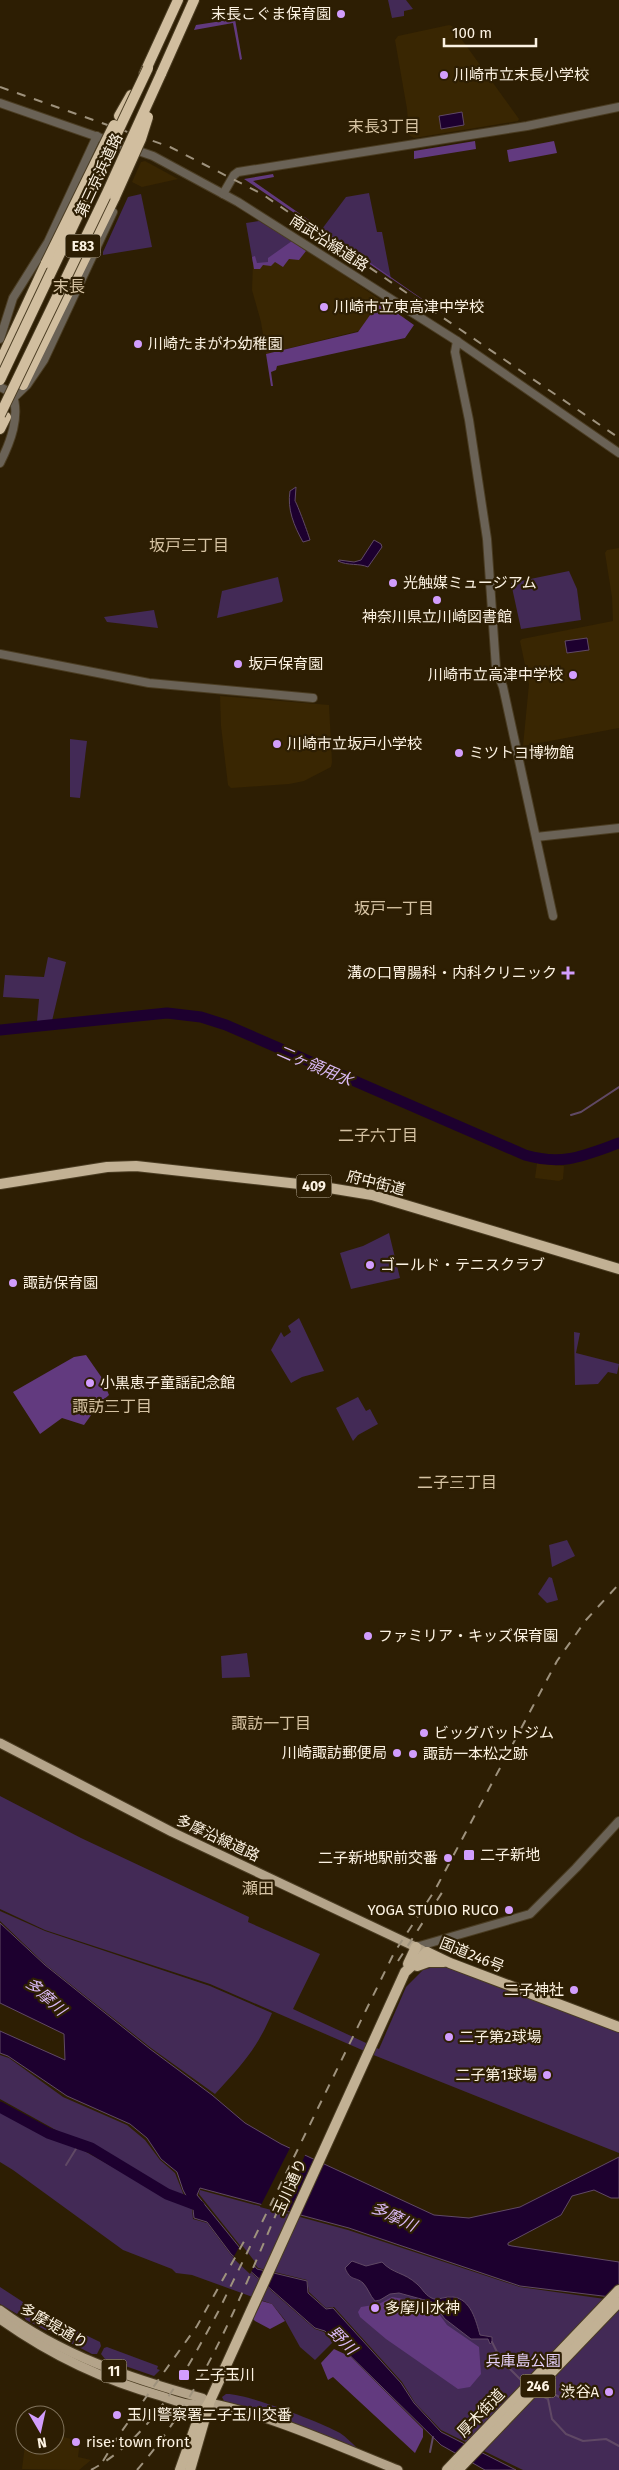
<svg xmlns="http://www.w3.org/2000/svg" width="619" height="2470" viewBox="0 0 619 2470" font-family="'Fira Sans','Noto Sans JP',sans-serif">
  <rect width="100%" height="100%" fill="#2d1e03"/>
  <g fill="#392602">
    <path d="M 449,25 L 452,26 L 519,119 L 518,121 L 414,138 L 409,135 L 407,109 L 395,40 L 398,36 Z"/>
    <path d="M 145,161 L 178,179 L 142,187 L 132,182 L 141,162 Z"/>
    <path d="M 299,245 L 315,255 L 405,317 L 402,320 L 266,354 L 261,322 L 252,290 L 253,263 L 269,265 Z"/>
    <path d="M 619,548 L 619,728 L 523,746 L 529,684 L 520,641 L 522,639 L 613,621 L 612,597 L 605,553 L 607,550 Z"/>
    <path d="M 220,696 L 329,705 L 332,762 L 331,767 L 304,781 L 289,784 L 231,788 L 228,785 L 221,726 Z"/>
    <path d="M 537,1163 L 564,1166 L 563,1179 L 559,1181 L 535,1178 Z"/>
    <path d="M 55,2435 L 80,2441 L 78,2457 L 91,2460 L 79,2470 L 22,2469 L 25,2445 L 55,2445 Z"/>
  </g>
  <g fill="#432a56">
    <path d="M 388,0 L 406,0 L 413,9 L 404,11 L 404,16 L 392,18 Z"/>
    <path d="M 369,193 L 377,232 L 382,232 L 391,279 L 322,229 L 346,197 Z"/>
    <path d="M 141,194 L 152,247 L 103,255 L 103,252 L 128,197 Z"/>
    <path d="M 259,221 L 299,245 L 269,265 L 253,263 L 246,223 Z"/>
    <path d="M 569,571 L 577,589 L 581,620 L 521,629 L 511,583 Z"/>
    <path d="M 278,577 L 283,600 L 282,602 L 217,618 L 222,591 Z"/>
    <path d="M 154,610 L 158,628 L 107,622 L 104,617 Z"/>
    <path d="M 70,739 L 87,741 L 80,798 L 70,797 Z"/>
    <path d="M 48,957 L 66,962 L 52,1021 L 37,1022 L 39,999 L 3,997 L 5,975 L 44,977 Z"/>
    <path d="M 389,1233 L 400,1278 L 351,1289 L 340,1253 L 363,1246 Z"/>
    <path d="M 299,1318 L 324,1371 L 302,1377 L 291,1383 L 271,1350 L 281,1332 L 284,1337 L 291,1332 L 288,1326 Z"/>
    <path d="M 574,1332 L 580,1333 L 576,1353 L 619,1364 L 617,1374 L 608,1372 L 598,1384 L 575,1385 Z"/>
    <path d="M 358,1397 L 366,1411 L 370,1409 L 378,1424 L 358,1435 L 353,1441 L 336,1408 Z"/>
    <path d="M 567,1540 L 575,1556 L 552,1567 L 549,1545 Z"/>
    <path d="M 549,1577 L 552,1578 L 558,1600 L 547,1603 L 538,1594 Z"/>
    <path d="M 247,1653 L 250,1677 L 222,1678 L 221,1656 Z"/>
    <path d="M 0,1796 L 81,1838 L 249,1917 L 248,1922 L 320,1954 L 293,2009 L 379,2049 L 406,1987 L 423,1970 L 440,1965 L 619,2032 L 619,2153 L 376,2056 L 210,1984 L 45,1930 L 0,1909 Z"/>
    <path d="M 0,1911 L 45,1931 L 210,1986 L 272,2013 C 257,2049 241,2066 215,2094 L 151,2048 L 46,1965 L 0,1921 Z"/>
    <path d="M 0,2055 L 9,2058 L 63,2097 L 127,2125 L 145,2140 L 160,2160 L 175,2173 L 185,2198 L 165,2191 L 86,2143 L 72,2139 L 0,2099 Z"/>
    <path d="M 0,2110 L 51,2137 L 79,2148 L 168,2198 L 192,2209 L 193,2219 L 207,2223 L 231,2255 L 315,2329 L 324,2332 L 333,2342 L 315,2360 L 300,2347 L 285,2320 L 272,2304 L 192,2275 L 176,2273 L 172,2269 L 123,2250 L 13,2170 L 0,2162 Z"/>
    <path d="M 200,2190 L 348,2230 L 520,2287 L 619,2301 L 619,2470 L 523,2470 L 441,2430 L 415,2403 L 402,2382 L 334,2307 L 326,2308 L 309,2292 L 307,2280 L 258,2268 L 199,2194 Z"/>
    <path d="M 0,2287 L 23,2302 L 24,2305 L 17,2314 L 0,2304 Z"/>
    <path d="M 30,2308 L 100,2342 L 101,2346 L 97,2354 L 92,2354 L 26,2320 L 24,2317 Z"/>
    <path d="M 107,2347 L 158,2366 L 157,2369 L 160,2370 L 154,2376 L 105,2359 L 101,2354 L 104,2348 Z"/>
    <path d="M 226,2394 C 246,2393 320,2422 340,2433 C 346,2437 352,2443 357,2448 L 224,2401 L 222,2397 Z"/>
  </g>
  <g fill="#623a7f">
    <path d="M 235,19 L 242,59 L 240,60 L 233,23 L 194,30 L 196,25 Z"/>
    <path d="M 475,141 L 476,149 L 414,159 L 414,151 Z"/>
    <path d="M 554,141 L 557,153 L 509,162 L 507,150 Z"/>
    <path d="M 273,174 L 274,177 L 253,181 L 448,317 L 244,179 Z"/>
    <path d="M 292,241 L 306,251 L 299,260 L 289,259 L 283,267 L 275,262 L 271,266 L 263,265 L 260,269 L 254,269 L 252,257 L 255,256 L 257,263 L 268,262 L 268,258 Z"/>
    <path d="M 380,301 L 414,325 L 405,338 L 277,366 L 276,370 L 271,372 L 273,386 L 271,386 L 266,354 L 358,332 Z"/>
    <path d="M 86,1355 L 102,1378 L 109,1395 L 99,1404 L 84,1425 L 62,1418 L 40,1434 L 13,1392 L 74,1357 Z"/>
    <path d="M 392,2297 L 427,2303 L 436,2310 L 447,2325 L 479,2347 L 481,2374 L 470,2387 L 458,2389 L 386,2339 L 360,2317 L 358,2312 L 361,2307 L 379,2304 Z"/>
    <path d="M 262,2301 L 272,2304 L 285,2321 L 270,2329 L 255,2321 L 253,2319 Z"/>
    <path d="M 334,2349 L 351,2357 L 423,2429 L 423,2437 L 415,2453 L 333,2377 L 328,2380 L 321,2363 Z"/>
  </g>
  <g fill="#1d002f" stroke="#604965">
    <path d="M 462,112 L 464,125 L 441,129 L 439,116 Z"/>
    <path d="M 296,487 L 295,501 C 297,503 309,536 310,540 L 303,542 C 294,526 287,509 290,491 Z"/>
    <path d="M 374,540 L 381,544 L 382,547 L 368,567 C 359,563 348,566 338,561 L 339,560 L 354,562 L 361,560 Z"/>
    <path d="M 587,638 L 589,650 L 567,653 L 565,641 Z"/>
    <path d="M 0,1923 L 45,1965 L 150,2049 L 212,2095 L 245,2123 L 281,2144 L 434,2215 L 469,2218 L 520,2207 L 619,2157 L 619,2198 L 611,2198 L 594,2190 L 572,2196 L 561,2215 L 508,2243 L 508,2245 L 512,2246 L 619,2262 L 619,2298 L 520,2286 L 349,2228 L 200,2188 L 197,2195 L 257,2269 L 307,2281 L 308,2293 L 326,2309 L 333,2308 L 401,2383 L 414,2403 L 441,2432 L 516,2470 L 485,2470 L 441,2445 L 325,2331 L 315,2328 L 231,2254 L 207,2222 L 194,2218 L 193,2209 L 183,2190 L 177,2172 L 161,2159 L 147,2138 L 130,2124 L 67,2096 L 8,2056 L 0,2053 L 0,2031 L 65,2060 L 64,2034 L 0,2003 Z"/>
    <path d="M 352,2261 L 366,2266 L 382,2262 C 393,2274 404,2272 417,2284 C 423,2289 425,2296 434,2299 C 439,2300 446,2296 453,2297 C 471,2299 476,2321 480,2335 L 492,2337 L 492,2342 L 490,2344 L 488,2339 L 471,2339 L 445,2319 L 432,2302 L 399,2293 L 390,2294 L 380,2300 L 375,2301 C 370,2296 368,2288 363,2283 C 355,2276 351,2282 345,2268 Z"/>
  </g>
  <g fill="#2d1e03">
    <path d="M 291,2146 L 306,2153 L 279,2212 L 260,2207 Z"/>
    <path d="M 241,2244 L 256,2263 L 250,2274 L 233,2258 Z"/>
  </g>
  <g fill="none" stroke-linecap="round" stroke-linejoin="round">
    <g stroke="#604965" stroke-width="2">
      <path d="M 571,1115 L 581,1112 L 619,1087"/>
      <path d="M 66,2165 L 79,2144"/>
      <path d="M 492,2342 L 501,2360 L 525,2384"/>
      <path d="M 543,2387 L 550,2388 L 552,2393 L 563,2399 L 571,2398"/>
      <path d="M 536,2393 L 548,2399 L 552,2419 L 566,2434 L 583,2441 L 606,2439 L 619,2446"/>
      <path d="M 430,2452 L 433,2437"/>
    </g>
    <g stroke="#1d002f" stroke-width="11">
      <path d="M 0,1030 L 167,1013 L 201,1017 L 226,1025 L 525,1155 C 563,1166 583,1156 619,1143"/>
      <path d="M 0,2107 L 48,2133 L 91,2148 L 167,2194 L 199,2206"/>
    </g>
    <g stroke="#4a3c22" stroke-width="10">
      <g id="tertiary">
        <path d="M 0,103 L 153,156 L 238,202 L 457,341 L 619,453"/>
        <path d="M 223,194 L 234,175 L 238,172 L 527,126 L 619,107"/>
        <path d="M 0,339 L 13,298 L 48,242 L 97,136"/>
        <path d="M 457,341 L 455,352 L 469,420 L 487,539 L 496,668 L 503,687 L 553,916"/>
        <path d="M 0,387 L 12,393 C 21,416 10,443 0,463"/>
        <path d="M 6,405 L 27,385 L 44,360 L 113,212"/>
        <path d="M 0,654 L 149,683 L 313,698"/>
        <path d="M 536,837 L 619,828"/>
        <path d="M 416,1947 L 530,1914 L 576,1868 L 619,1821"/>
      </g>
    </g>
    <g stroke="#4a3c22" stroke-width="11">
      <g id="primary">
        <path d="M 0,1743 L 172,1832 L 422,1950"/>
        <path d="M 0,2310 C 61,2355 129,2378 202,2398 L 209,2403 C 274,2416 337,2446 398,2470"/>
        <path d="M 0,2319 C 49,2354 103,2380 161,2396 C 177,2401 192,2408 209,2403"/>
      </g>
    </g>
    <g stroke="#4a3c22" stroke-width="12">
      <g id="trunk">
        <path d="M 0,1184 L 107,1167 L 136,1166 L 317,1186 L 372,1195 L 619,1269"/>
        <path d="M 427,1952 L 450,1963 L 619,2027"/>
        <path d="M 408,1964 L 416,1947"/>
        <path d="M 417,1966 L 428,1962 L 444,1962"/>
        <path d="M 180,2470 L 197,2422 L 209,2403 L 405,1972 L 427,1952"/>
        <path d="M 190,2470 L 209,2404"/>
        <path d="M 447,2470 L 619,2290"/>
        <path d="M 458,2470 L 619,2302"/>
      </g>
    </g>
    <g stroke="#4a3c22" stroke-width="12">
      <g id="motorway">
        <path d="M 144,74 L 178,0"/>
        <path d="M 161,74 L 194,0"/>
        <path d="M 119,116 L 131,95"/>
        <path d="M 0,362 L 46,263"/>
        <path d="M 23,385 L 115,197"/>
        <path d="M 0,429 L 6,417"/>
      </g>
    </g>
    <use href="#tertiary" stroke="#6a6256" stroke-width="8"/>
    <use href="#primary" stroke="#b4a48a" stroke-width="9"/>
    <use href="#trunk" stroke="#c2b194" stroke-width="10"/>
    <use href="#motorway" stroke="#d1be9f" stroke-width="10"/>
    <g stroke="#9e927d" stroke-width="2" stroke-dasharray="9 9" stroke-linecap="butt">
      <path d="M 0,87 L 170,147 L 262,194 L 619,438"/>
      <path d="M 398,1961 L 443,1891"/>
      <path d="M 103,2461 L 119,2435 L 197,2326 L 247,2236"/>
      <path d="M 91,2470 C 152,2437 186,2371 218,2312 L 394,1953 L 435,1890 L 557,1661 L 586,1620 L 619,1584"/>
      <path d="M 137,2470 C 213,2383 251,2267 299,2162"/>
    </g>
    <g stroke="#4a3c22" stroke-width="12" stroke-linecap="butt">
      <g id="motorway-bridge">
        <path d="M 115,197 L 141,139 L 148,117"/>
        <path d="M 46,263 L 114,125"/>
        <path d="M 0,380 L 148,68"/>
        <path d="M 0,415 L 106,195 L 161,74"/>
      </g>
    </g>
    <use href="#motorway-bridge" stroke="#d1be9f" stroke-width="10"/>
  </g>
  <g fill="#d29dfd" stroke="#2d1e03" stroke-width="2">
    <circle cx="341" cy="14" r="5"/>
    <circle cx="444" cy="75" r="5"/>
    <circle cx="324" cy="307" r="5"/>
    <circle cx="138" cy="344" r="5"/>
    <circle cx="393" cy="583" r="5"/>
    <circle cx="437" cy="600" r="5"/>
    <circle cx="238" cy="664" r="5"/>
    <circle cx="573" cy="675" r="5"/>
    <circle cx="277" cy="744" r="5"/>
    <circle cx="459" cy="753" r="5"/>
    <path d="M565.5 965.5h5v5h5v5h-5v5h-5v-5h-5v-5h5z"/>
    <circle cx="370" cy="1265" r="5"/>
    <circle cx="13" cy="1283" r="5"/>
    <circle cx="90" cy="1383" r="5"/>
    <circle cx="368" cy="1636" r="5"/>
    <circle cx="424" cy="1733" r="5"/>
    <circle cx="397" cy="1753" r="5"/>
    <circle cx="413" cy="1754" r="5"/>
    <rect x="463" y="1849" width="12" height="12" rx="2.5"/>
    <circle cx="448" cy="1858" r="5"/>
    <circle cx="509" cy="1910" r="5"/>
    <circle cx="574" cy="1990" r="5"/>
    <circle cx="449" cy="2037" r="5"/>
    <circle cx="547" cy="2075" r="5"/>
    <circle cx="375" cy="2308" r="5"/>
    <rect x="178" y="2369" width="12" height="12" rx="2.5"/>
    <circle cx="609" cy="2392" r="5"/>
    <circle cx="117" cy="2415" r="5"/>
    <circle cx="76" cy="2442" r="5"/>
  </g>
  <g text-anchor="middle" stroke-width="4.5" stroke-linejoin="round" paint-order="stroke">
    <g fill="#2d1e03" stroke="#beb29f" stroke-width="1">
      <rect x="65.5" y="234.5" width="35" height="23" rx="4"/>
      <rect x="296.5" y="1174.5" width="35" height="23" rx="4"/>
      <rect x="101.5" y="2359.5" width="25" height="23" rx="4"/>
      <rect x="520.5" y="2374.5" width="35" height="23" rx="4"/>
    </g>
    <g font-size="14" font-weight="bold" fill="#fcf2e2">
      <text x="83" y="251">E83</text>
      <text x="314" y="1191">409</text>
      <text x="114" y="2376">11</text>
      <text x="538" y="2391">246</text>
    </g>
    <g font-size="15" fill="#fcf2e2" stroke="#2d1e03" text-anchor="start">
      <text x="331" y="19" text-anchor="end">末長こぐま保育園</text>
      <text x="454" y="80">川崎市立末長小学校</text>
      <text x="334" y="312">川崎市立東高津中学校</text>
      <text x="148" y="349">川崎たまがわ幼稚園</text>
      <text x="403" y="588">光触媒ミュージアム</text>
      <text x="437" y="622" text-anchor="middle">神奈川県立川崎図書館</text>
      <text x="248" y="669">坂戸保育園</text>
      <text x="563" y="680" text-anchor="end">川崎市立高津中学校</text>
      <text x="287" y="749">川崎市立坂戸小学校</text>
      <text x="469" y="758">ミツトヨ博物館</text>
      <text x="557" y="978" text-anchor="end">溝の口胃腸科・内科クリニック</text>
      <text x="380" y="1270">ゴールド・テニスクラブ</text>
      <text x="23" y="1288">諏訪保育園</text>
      <text x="100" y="1388">小黒恵子童謡記念館</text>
      <text x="378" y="1641">ファミリア・キッズ保育園</text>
      <text x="434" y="1738">ビッグバットジム</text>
      <text x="387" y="1758" text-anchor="end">川崎諏訪郵便局</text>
      <text x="423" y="1759">諏訪一本松之跡</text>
      <text x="480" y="1860">二子新地</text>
      <text x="438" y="1863" text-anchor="end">二子新地駅前交番</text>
      <text x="499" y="1915" text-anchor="end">YOGA STUDIO RUCO</text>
      <text x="564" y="1995" text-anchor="end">二子神社</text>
      <text x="459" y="2042">二子第2球場</text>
      <text x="537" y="2080" text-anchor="end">二子第1球場</text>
      <text x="385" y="2313">多摩川水神</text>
      <text x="195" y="2380">二子玉川</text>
      <text x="599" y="2397" text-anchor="end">渋谷A</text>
      <text x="127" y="2420">玉川警察署二子玉川交番</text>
      <text x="86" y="2447">rise: town front</text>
    </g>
    <g font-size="15" fill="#fcf2e2" stroke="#2d1e03">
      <text transform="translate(99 175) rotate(-65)" y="5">第三京浜道路</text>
      <text transform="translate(329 243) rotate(33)" y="5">南武沿線道路</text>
      <text transform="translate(376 1183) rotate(14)" y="5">府中街道</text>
      <text transform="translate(218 1838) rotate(25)" y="5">多摩沿線道路</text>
      <text transform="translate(472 1955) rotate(22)" y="5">国道246号</text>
      <text transform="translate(290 2187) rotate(-66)" y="5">玉川通り</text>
      <text transform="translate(54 2326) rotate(30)" y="5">多摩堤通り</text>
      <text transform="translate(481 2413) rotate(-46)" y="5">厚木街道</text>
    </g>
    <g font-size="15" fill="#e4cff7" stroke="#2d1e03">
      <text x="523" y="2366">兵庫島公園</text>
    </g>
    <g font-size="16" fill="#d6c3a3" stroke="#2d1e03">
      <text x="384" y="132">末長3丁目</text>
      <text x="69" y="292">末長</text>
      <text x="189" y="551">坂戸三丁目</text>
      <text x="394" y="914">坂戸一丁目</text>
      <text x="378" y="1141">二子六丁目</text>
      <text x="112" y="1412">諏訪三丁目</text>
      <text x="457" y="1488">二子三丁目</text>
      <text x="271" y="1729">諏訪一丁目</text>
      <text x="258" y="1894">瀬田</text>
    </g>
    <g font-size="16" font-style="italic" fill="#d9b9f4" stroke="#2d1e03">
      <text transform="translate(315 1065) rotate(23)" y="6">二ヶ領用水</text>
      <text transform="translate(46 1996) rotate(42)" y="6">多摩川</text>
      <text transform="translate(394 2216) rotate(25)" y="6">多摩川</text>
      <text transform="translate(343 2340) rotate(45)" y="6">野川</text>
    </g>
  </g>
  <g transform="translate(40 2430) rotate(171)"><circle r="24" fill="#2d1e03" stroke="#80735c"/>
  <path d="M0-4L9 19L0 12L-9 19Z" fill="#d29dfd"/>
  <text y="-8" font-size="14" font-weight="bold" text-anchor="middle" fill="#fcf2e2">N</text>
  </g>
  <path d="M444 38v8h92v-8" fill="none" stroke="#fcf2e2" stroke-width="2.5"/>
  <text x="452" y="38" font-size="15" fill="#fcf2e2" stroke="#2d1e03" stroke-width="4" paint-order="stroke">100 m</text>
</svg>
